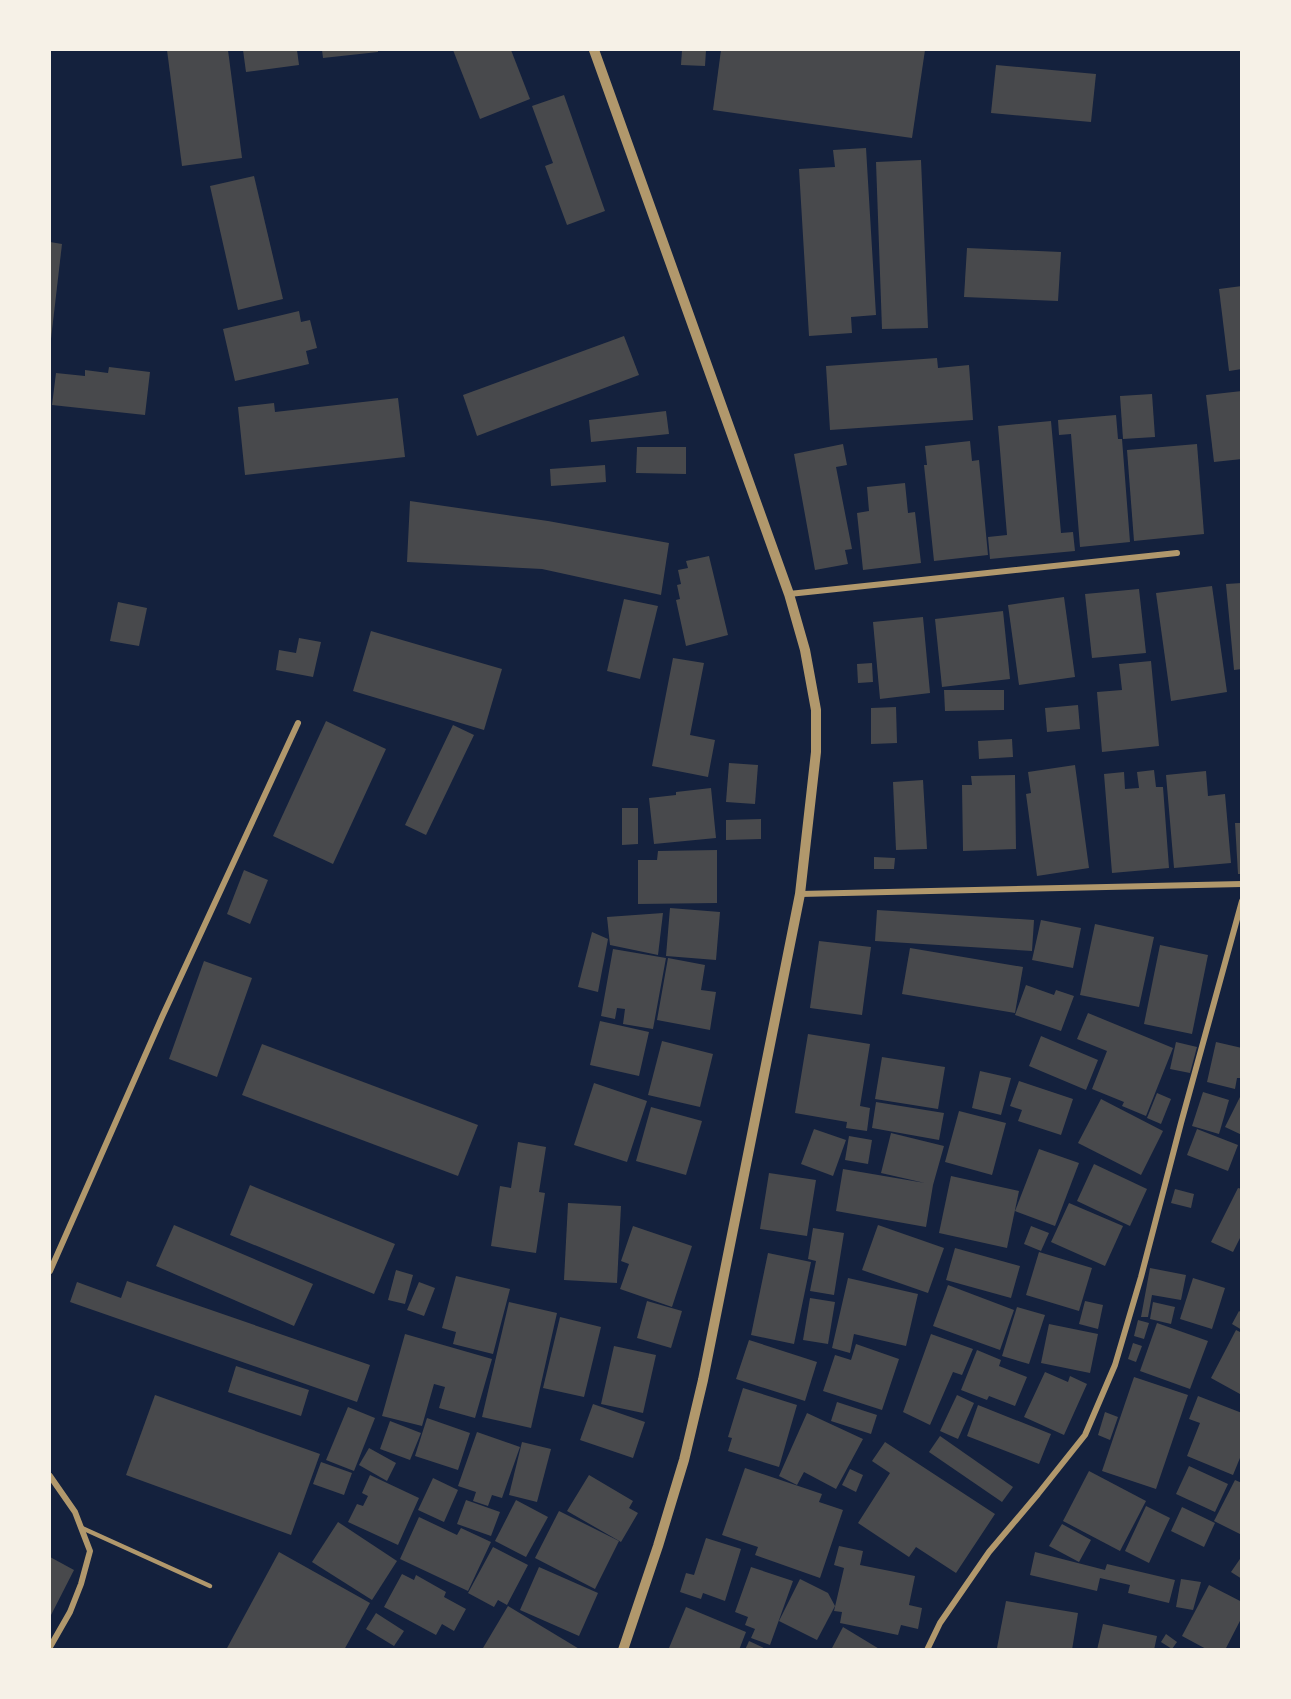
<svg xmlns="http://www.w3.org/2000/svg" width="1291" height="1699" viewBox="0 0 1291 1699" font-family="Lato,sans-serif">
  <rect width="100%" height="100%" fill="#14213d"/>
  <g fill="#48494c">
    <path d="M 167,50 L 228,50 L 242,158 L 182,166 Z"/>
    <path d="M 243,50 L 297,50 L 299,65 L 246,72 Z"/>
    <path d="M 322,50 L 378,50 L 378,52 L 323,58 Z"/>
    <path d="M 453,50 L 511,50 L 530,99 L 480,119 Z"/>
    <path d="M 682,50 L 706,50 L 705,66 L 681,65 Z"/>
    <path d="M 721,50 L 925,50 L 912,138 L 713,110 Z"/>
    <path d="M 996,65 L 1096,74 L 1091,122 L 991,113 Z"/>
    <path d="M 564,95 L 605,211 L 567,225 L 545,166 L 553,163 L 532,106 Z"/>
    <path d="M 866,148 L 876,315 L 851,317 L 852,333 L 809,336 L 799,169 L 835,167 L 833,150 Z"/>
    <path d="M 921,160 L 928,328 L 882,329 L 876,162 Z"/>
    <path d="M 254,176 L 283,299 L 238,310 L 210,186 Z"/>
    <path d="M 50,242 L 62,244 L 51,339 L 50,338 Z"/>
    <path d="M 967,248 L 1061,252 L 1058,301 L 964,297 Z"/>
    <path d="M 1242,286 L 1242,369 L 1229,371 L 1219,289 Z"/>
    <path d="M 299,311 L 301,322 L 310,320 L 317,348 L 306,351 L 309,364 L 235,381 L 223,329 Z"/>
    <path d="M 624,336 L 639,375 L 477,436 L 463,395 Z"/>
    <path d="M 937,358 L 938,368 L 969,365 L 973,420 L 830,430 L 826,366 Z"/>
    <path d="M 109,367 L 150,372 L 145,415 L 52,405 L 56,373 L 85,376 L 85,370 L 108,373 Z"/>
    <path d="M 1242,391 L 1242,459 L 1214,462 L 1206,395 Z"/>
    <path d="M 1152,394 L 1155,437 L 1123,439 L 1120,396 Z"/>
    <path d="M 398,398 L 405,457 L 245,475 L 238,407 L 274,403 L 275,412 Z"/>
    <path d="M 666,411 L 669,434 L 591,442 L 589,420 Z"/>
    <path d="M 1116,415 L 1118,439 L 1122,439 L 1130,542 L 1080,547 L 1071,434 L 1059,435 L 1058,420 Z"/>
    <path d="M 1051,421 L 1061,533 L 1073,532 L 1075,551 L 990,559 L 988,537 L 1007,535 L 998,426 Z"/>
    <path d="M 970,441 L 972,461 L 979,460 L 988,555 L 934,561 L 924,465 L 927,465 L 925,446 Z"/>
    <path d="M 843,444 L 847,465 L 836,467 L 852,549 L 845,550 L 848,564 L 815,570 L 794,454 Z"/>
    <path d="M 1197,444 L 1204,534 L 1134,541 L 1127,450 Z"/>
    <path d="M 637,447 L 686,447 L 686,474 L 636,473 Z"/>
    <path d="M 605,465 L 606,482 L 551,486 L 550,469 Z"/>
    <path d="M 905,483 L 908,513 L 915,512 L 921,563 L 863,570 L 857,513 L 869,511 L 867,487 Z"/>
    <path d="M 410,501 L 548,521 L 669,543 L 661,595 L 542,569 L 407,562 Z"/>
    <path d="M 709,556 L 728,635 L 686,646 L 676,600 L 680,599 L 677,585 L 681,584 L 678,570 L 688,568 L 686,561 Z"/>
    <path d="M 1242,583 L 1242,669 L 1234,670 L 1226,584 Z"/>
    <path d="M 1212,586 L 1227,692 L 1171,701 L 1156,593 Z"/>
    <path d="M 1139,589 L 1146,653 L 1092,658 L 1085,594 Z"/>
    <path d="M 1064,597 L 1075,677 L 1019,685 L 1008,605 Z"/>
    <path d="M 624,599 L 658,606 L 640,679 L 607,671 Z"/>
    <path d="M 118,602 L 147,608 L 139,646 L 110,641 Z"/>
    <path d="M 1003,611 L 1010,679 L 942,687 L 935,619 Z"/>
    <path d="M 923,617 L 930,693 L 880,699 L 873,622 Z"/>
    <path d="M 371,631 L 502,669 L 484,730 L 353,691 Z"/>
    <path d="M 299,638 L 321,642 L 313,677 L 276,670 L 279,650 L 296,653 Z"/>
    <path d="M 673,658 L 704,663 L 690,735 L 715,740 L 708,777 L 652,766 Z"/>
    <path d="M 1151,661 L 1159,746 L 1102,752 L 1097,692 L 1122,690 L 1119,664 Z"/>
    <path d="M 872,663 L 873,682 L 858,683 L 857,664 Z"/>
    <path d="M 944,690 L 1004,690 L 1004,710 L 945,711 Z"/>
    <path d="M 1078,705 L 1080,729 L 1047,732 L 1045,708 Z"/>
    <path d="M 896,707 L 897,743 L 871,744 L 871,708 Z"/>
    <path d="M 326,721 L 386,749 L 333,864 L 273,836 Z"/>
    <path d="M 453,725 L 474,735 L 426,835 L 405,825 Z"/>
    <path d="M 1012,739 L 1013,757 L 979,759 L 978,741 Z"/>
    <path d="M 729,763 L 758,765 L 755,804 L 726,802 Z"/>
    <path d="M 1075,765 L 1089,868 L 1037,876 L 1026,794 L 1031,793 L 1028,772 Z"/>
    <path d="M 1154,770 L 1156,787 L 1163,787 L 1169,868 L 1112,873 L 1104,774 L 1124,772 L 1125,789 L 1139,788 L 1137,772 Z"/>
    <path d="M 1206,771 L 1208,796 L 1225,794 L 1231,863 L 1174,868 L 1166,775 Z"/>
    <path d="M 1015,775 L 1016,849 L 963,851 L 962,785 L 972,785 L 971,776 Z"/>
    <path d="M 923,780 L 927,849 L 896,850 L 893,782 Z"/>
    <path d="M 711,788 L 716,838 L 654,844 L 649,798 L 676,795 L 676,792 Z"/>
    <path d="M 622,808 L 638,808 L 638,844 L 622,845 Z"/>
    <path d="M 761,819 L 761,839 L 726,840 L 726,820 Z"/>
    <path d="M 1235,823 L 1242,823 L 1242,874 L 1238,874 Z"/>
    <path d="M 717,850 L 717,903 L 638,904 L 638,860 L 657,860 L 658,851 Z"/>
    <path d="M 874,857 L 895,858 L 894,869 L 874,869 Z"/>
    <path d="M 244,870 L 268,880 L 250,924 L 227,914 Z"/>
    <path d="M 670,908 L 720,912 L 716,960 L 666,956 Z"/>
    <path d="M 877,910 L 1034,920 L 1032,951 L 875,941 Z"/>
    <path d="M 663,913 L 658,955 L 610,945 L 607,917 Z"/>
    <path d="M 1041,920 L 1081,928 L 1073,968 L 1032,960 Z"/>
    <path d="M 1095,924 L 1154,937 L 1139,1007 L 1080,995 Z"/>
    <path d="M 592,932 L 608,939 L 598,992 L 578,987 Z"/>
    <path d="M 819,941 L 871,947 L 862,1015 L 810,1008 Z"/>
    <path d="M 1160,945 L 1208,955 L 1192,1034 L 1144,1024 Z"/>
    <path d="M 910,948 L 1023,967 L 1015,1013 L 902,994 Z"/>
    <path d="M 613,949 L 666,958 L 653,1029 L 623,1024 L 625,1009 L 617,1008 L 615,1019 L 601,1016 Z"/>
    <path d="M 668,958 L 705,965 L 701,990 L 716,992 L 710,1030 L 657,1020 Z"/>
    <path d="M 204,961 L 252,978 L 217,1077 L 169,1059 Z"/>
    <path d="M 1026,985 L 1054,995 L 1056,990 L 1074,996 L 1061,1031 L 1015,1015 Z"/>
    <path d="M 1088,1013 L 1173,1048 L 1146,1116 L 1122,1106 L 1124,1102 L 1092,1089 L 1107,1051 L 1077,1039 Z"/>
    <path d="M 600,1021 L 649,1032 L 639,1076 L 590,1065 Z"/>
    <path d="M 808,1034 L 870,1044 L 860,1106 L 870,1108 L 867,1131 L 846,1128 L 847,1122 L 795,1113 Z"/>
    <path d="M 1041,1036 L 1098,1060 L 1086,1090 L 1029,1066 Z"/>
    <path d="M 662,1041 L 713,1054 L 700,1107 L 648,1095 Z"/>
    <path d="M 1176,1042 L 1197,1047 L 1190,1073 L 1170,1069 Z"/>
    <path d="M 1216,1042 L 1242,1048 L 1242,1071 L 1240,1078 L 1237,1078 L 1235,1089 L 1207,1082 Z"/>
    <path d="M 262,1044 L 478,1125 L 458,1176 L 242,1095 Z"/>
    <path d="M 882,1057 L 945,1067 L 938,1109 L 875,1099 Z"/>
    <path d="M 980,1071 L 1011,1078 L 1001,1115 L 972,1108 Z"/>
    <path d="M 1019,1081 L 1073,1099 L 1061,1135 L 1018,1121 L 1022,1110 L 1010,1106 Z"/>
    <path d="M 594,1083 L 647,1101 L 627,1162 L 574,1145 Z"/>
    <path d="M 1203,1092 L 1229,1100 L 1219,1134 L 1192,1126 Z"/>
    <path d="M 1157,1093 L 1171,1099 L 1161,1124 L 1147,1118 Z"/>
    <path d="M 1242,1093 L 1242,1135 L 1225,1127 Z"/>
    <path d="M 1101,1099 L 1163,1131 L 1141,1175 L 1078,1143 Z"/>
    <path d="M 876,1102 L 944,1113 L 939,1140 L 872,1128 Z"/>
    <path d="M 651,1107 L 702,1121 L 686,1175 L 636,1161 Z"/>
    <path d="M 959,1111 L 1006,1123 L 992,1175 L 945,1162 Z"/>
    <path d="M 814,1129 L 846,1140 L 833,1176 L 801,1164 Z"/>
    <path d="M 1197,1129 L 1238,1145 L 1228,1171 L 1187,1155 Z"/>
    <path d="M 891,1133 L 944,1146 L 933,1185 L 926,1227 L 836,1211 L 843,1169 L 925,1183 L 881,1173 Z"/>
    <path d="M 849,1136 L 872,1140 L 868,1164 L 845,1160 Z"/>
    <path d="M 518,1142 L 546,1147 L 539,1192 L 545,1193 L 536,1253 L 491,1246 L 500,1186 L 511,1188 Z"/>
    <path d="M 1039,1149 L 1079,1163 L 1055,1226 L 1015,1211 Z"/>
    <path d="M 1094,1164 L 1147,1189 L 1130,1226 L 1077,1201 Z"/>
    <path d="M 769,1173 L 816,1180 L 807,1236 L 760,1229 Z"/>
    <path d="M 951,1176 L 1019,1191 L 1007,1248 L 939,1233 Z"/>
    <path d="M 250,1185 L 395,1244 L 374,1294 L 230,1235 Z"/>
    <path d="M 1238,1188 L 1242,1189 L 1242,1234 L 1233,1252 L 1211,1242 Z"/>
    <path d="M 1175,1189 L 1194,1194 L 1191,1208 L 1171,1203 Z"/>
    <path d="M 568,1203 L 621,1206 L 617,1283 L 564,1280 Z"/>
    <path d="M 1069,1203 L 1123,1226 L 1105,1266 L 1051,1242 Z"/>
    <path d="M 174,1225 L 313,1284 L 294,1326 L 156,1266 Z"/>
    <path d="M 878,1225 L 944,1248 L 928,1293 L 862,1270 Z"/>
    <path d="M 633,1226 L 692,1246 L 672,1307 L 620,1289 L 629,1264 L 621,1261 Z"/>
    <path d="M 1031,1226 L 1049,1233 L 1041,1251 L 1024,1244 Z"/>
    <path d="M 813,1228 L 844,1233 L 834,1295 L 810,1291 L 816,1261 L 808,1259 Z"/>
    <path d="M 955,1248 L 1020,1266 L 1011,1298 L 946,1280 Z"/>
    <path d="M 1039,1252 L 1092,1268 L 1079,1311 L 1026,1295 Z"/>
    <path d="M 768,1253 L 811,1262 L 794,1344 L 751,1335 Z"/>
    <path d="M 1150,1268 L 1186,1275 L 1181,1300 L 1152,1295 L 1148,1317 L 1141,1317 Z"/>
    <path d="M 396,1270 L 413,1275 L 405,1304 L 388,1300 Z"/>
    <path d="M 456,1276 L 510,1289 L 493,1354 L 453,1344 L 456,1332 L 442,1328 Z"/>
    <path d="M 848,1278 L 918,1294 L 906,1346 L 854,1334 L 850,1353 L 832,1348 Z"/>
    <path d="M 1193,1278 L 1225,1288 L 1212,1329 L 1180,1319 Z"/>
    <path d="M 127,1281 L 370,1365 L 357,1402 L 70,1302 L 77,1282 L 121,1298 Z"/>
    <path d="M 419,1282 L 435,1288 L 424,1316 L 407,1310 Z"/>
    <path d="M 948,1285 L 1014,1310 L 1000,1350 L 933,1326 Z"/>
    <path d="M 810,1298 L 835,1302 L 828,1344 L 803,1340 Z"/>
    <path d="M 647,1301 L 682,1311 L 671,1348 L 637,1338 Z"/>
    <path d="M 1085,1301 L 1103,1305 L 1098,1329 L 1079,1324 Z"/>
    <path d="M 509,1302 L 557,1313 L 531,1428 L 482,1417 Z"/>
    <path d="M 1153,1302 L 1175,1307 L 1171,1324 L 1150,1319 Z"/>
    <path d="M 1017,1307 L 1045,1315 L 1029,1364 L 1002,1356 Z"/>
    <path d="M 1239,1311 L 1242,1313 L 1242,1330 L 1232,1324 Z"/>
    <path d="M 560,1317 L 601,1327 L 584,1397 L 543,1388 Z"/>
    <path d="M 1138,1320 L 1149,1323 L 1144,1339 L 1134,1336 Z"/>
    <path d="M 1157,1323 L 1208,1341 L 1190,1389 L 1140,1371 Z"/>
    <path d="M 1049,1324 L 1098,1334 L 1090,1373 L 1041,1363 Z"/>
    <path d="M 1236,1330 L 1242,1333 L 1242,1391 L 1240,1394 L 1211,1378 Z"/>
    <path d="M 405,1334 L 492,1359 L 475,1418 L 439,1408 L 445,1387 L 434,1384 L 422,1426 L 382,1416 Z"/>
    <path d="M 931,1334 L 973,1349 L 962,1375 L 953,1372 L 930,1425 L 903,1412 Z"/>
    <path d="M 749,1340 L 817,1362 L 805,1401 L 736,1379 Z"/>
    <path d="M 1133,1343 L 1142,1346 L 1136,1362 L 1128,1359 Z"/>
    <path d="M 856,1344 L 899,1359 L 882,1410 L 823,1391 L 835,1355 L 851,1360 Z"/>
    <path d="M 614,1346 L 656,1355 L 643,1413 L 601,1404 Z"/>
    <path d="M 977,1350 L 1001,1360 L 999,1366 L 1027,1377 L 1015,1406 L 989,1396 L 987,1400 L 961,1390 Z"/>
    <path d="M 236,1366 L 309,1390 L 301,1416 L 228,1392 Z"/>
    <path d="M 1045,1372 L 1068,1382 L 1070,1376 L 1087,1384 L 1064,1435 L 1024,1417 Z"/>
    <path d="M 1134,1377 L 1188,1395 L 1156,1489 L 1102,1471 Z"/>
    <path d="M 743,1388 L 797,1405 L 779,1467 L 728,1451 L 732,1438 L 728,1437 Z"/>
    <path d="M 155,1395 L 320,1454 L 291,1535 L 126,1475 Z"/>
    <path d="M 957,1395 L 974,1403 L 958,1439 L 940,1431 Z"/>
    <path d="M 1198,1396 L 1242,1413 L 1242,1453 L 1233,1475 L 1187,1456 L 1200,1423 L 1189,1419 Z"/>
    <path d="M 837,1402 L 877,1415 L 871,1434 L 831,1421 Z"/>
    <path d="M 593,1404 L 645,1422 L 633,1458 L 580,1440 Z"/>
    <path d="M 978,1405 L 1051,1434 L 1039,1464 L 967,1436 Z"/>
    <path d="M 348,1407 L 375,1418 L 354,1471 L 326,1460 Z"/>
    <path d="M 1105,1412 L 1118,1417 L 1110,1440 L 1098,1435 Z"/>
    <path d="M 807,1413 L 863,1439 L 836,1489 L 804,1472 L 797,1485 L 779,1476 Z"/>
    <path d="M 427,1418 L 470,1433 L 458,1470 L 415,1456 Z"/>
    <path d="M 390,1421 L 421,1433 L 410,1460 L 380,1449 Z"/>
    <path d="M 477,1432 L 520,1447 L 502,1498 L 492,1495 L 488,1506 L 473,1501 L 476,1492 L 458,1486 Z"/>
    <path d="M 940,1436 L 1013,1487 L 1002,1502 L 929,1452 Z"/>
    <path d="M 522,1442 L 551,1449 L 537,1502 L 509,1495 Z"/>
    <path d="M 885,1442 L 995,1514 L 956,1573 L 916,1547 L 909,1557 L 858,1523 L 890,1473 L 872,1461 Z"/>
    <path d="M 369,1448 L 396,1463 L 387,1481 L 359,1465 Z"/>
    <path d="M 321,1462 L 352,1473 L 344,1495 L 313,1484 Z"/>
    <path d="M 1189,1466 L 1228,1484 L 1215,1512 L 1176,1494 Z"/>
    <path d="M 745,1468 L 822,1494 L 819,1502 L 843,1510 L 820,1578 L 755,1555 L 758,1547 L 722,1535 Z"/>
    <path d="M 850,1469 L 863,1475 L 856,1492 L 842,1485 Z"/>
    <path d="M 1089,1471 L 1146,1501 L 1120,1551 L 1063,1521 Z"/>
    <path d="M 370,1475 L 419,1498 L 398,1545 L 348,1522 L 357,1504 L 363,1506 L 368,1496 L 362,1493 Z"/>
    <path d="M 589,1475 L 633,1501 L 629,1508 L 638,1513 L 621,1542 L 567,1511 Z"/>
    <path d="M 433,1478 L 458,1490 L 444,1522 L 418,1510 Z"/>
    <path d="M 1235,1480 L 1242,1483 L 1242,1535 L 1214,1521 Z"/>
    <path d="M 466,1500 L 500,1512 L 491,1536 L 457,1524 Z"/>
    <path d="M 516,1500 L 548,1517 L 526,1557 L 495,1541 Z"/>
    <path d="M 1146,1506 L 1170,1518 L 1149,1563 L 1125,1551 Z"/>
    <path d="M 1182,1507 L 1215,1523 L 1204,1547 L 1171,1531 Z"/>
    <path d="M 559,1511 L 619,1541 L 595,1589 L 535,1558 Z"/>
    <path d="M 419,1517 L 457,1535 L 461,1528 L 491,1542 L 468,1591 L 400,1559 Z"/>
    <path d="M 338,1522 L 397,1561 L 372,1600 L 312,1562 Z"/>
    <path d="M 1062,1524 L 1091,1540 L 1079,1562 L 1049,1546 Z"/>
    <path d="M 706,1538 L 741,1549 L 725,1601 L 703,1593 L 701,1599 L 680,1592 L 686,1573 L 694,1575 Z"/>
    <path d="M 839,1546 L 863,1551 L 860,1565 L 915,1576 L 909,1605 L 922,1608 L 918,1629 L 901,1625 L 898,1635 L 840,1623 L 842,1612 L 834,1611 L 844,1568 L 834,1565 Z"/>
    <path d="M 493,1547 L 528,1565 L 507,1605 L 498,1600 L 494,1607 L 468,1593 Z"/>
    <path d="M 279,1552 L 370,1603 L 344,1650 L 226,1650 Z"/>
    <path d="M 1035,1552 L 1105,1570 L 1107,1564 L 1175,1580 L 1169,1603 L 1128,1593 L 1130,1585 L 1100,1578 L 1097,1591 L 1030,1575 Z"/>
    <path d="M 1242,1556 L 1242,1579 L 1231,1572 Z"/>
    <path d="M 50,1557 L 74,1570 L 50,1617 Z"/>
    <path d="M 539,1567 L 598,1593 L 579,1636 L 520,1610 Z"/>
    <path d="M 751,1567 L 793,1581 L 770,1645 L 751,1638 L 755,1629 L 745,1625 L 748,1617 L 735,1612 Z"/>
    <path d="M 402,1574 L 414,1580 L 416,1575 L 446,1592 L 444,1597 L 466,1609 L 454,1631 L 442,1624 L 436,1635 L 384,1607 Z"/>
    <path d="M 800,1579 L 828,1593 L 835,1606 L 817,1640 L 779,1621 Z"/>
    <path d="M 1181,1579 L 1201,1582 L 1193,1610 L 1176,1607 Z"/>
    <path d="M 1209,1585 L 1242,1602 L 1242,1617 L 1225,1650 L 1208,1650 L 1182,1636 Z"/>
    <path d="M 1006,1601 L 1078,1613 L 1072,1650 L 1006,1650 L 997,1648 Z"/>
    <path d="M 508,1606 L 581,1650 L 486,1650 L 483,1648 Z"/>
    <path d="M 686,1607 L 746,1632 L 739,1650 L 674,1650 L 669,1648 Z"/>
    <path d="M 376,1613 L 404,1631 L 394,1646 L 366,1629 Z"/>
    <path d="M 1103,1624 L 1157,1636 L 1154,1650 L 1097,1650 Z"/>
    <path d="M 843,1627 L 881,1650 L 831,1650 Z"/>
    <path d="M 1166,1634 L 1177,1642 L 1172,1649 L 1161,1642 Z"/>
    <path d="M 749,1641 L 768,1650 L 745,1650 Z"/>
  </g>
  <g fill="none" stroke-linecap="round" stroke-linejoin="round">
    <path stroke="#b1986c" stroke-width="4.5" d="M 82,1528 L 210,1586"/>
    <g stroke="#b1986c" stroke-width="6">
      <path d="M 789,594 L 1177,553"/>
      <path d="M 800,894 L 1242,884"/>
      <path d="M 50,1271 L 162,1017 L 298,723"/>
      <path d="M 50,1476 L 75,1512 L 90,1551 L 81,1584 L 70,1612 L 50,1647"/>
      <path d="M 927,1650 L 940,1623 L 989,1552 L 1038,1494 L 1085,1435 L 1115,1365 L 1141,1277 L 1181,1123 L 1242,901"/>
    </g>
    <path stroke="#b1986c" stroke-width="10" d="M 594,50 L 789,594 L 805,650 L 816,710 L 816,752 L 800,894 L 703,1380 L 684,1460 L 658,1546 L 623,1650"/>
  </g>
  <rect width="1291" height="1699" fill="none" stroke="#f6f1e7" stroke-width="102"/>
</svg>
